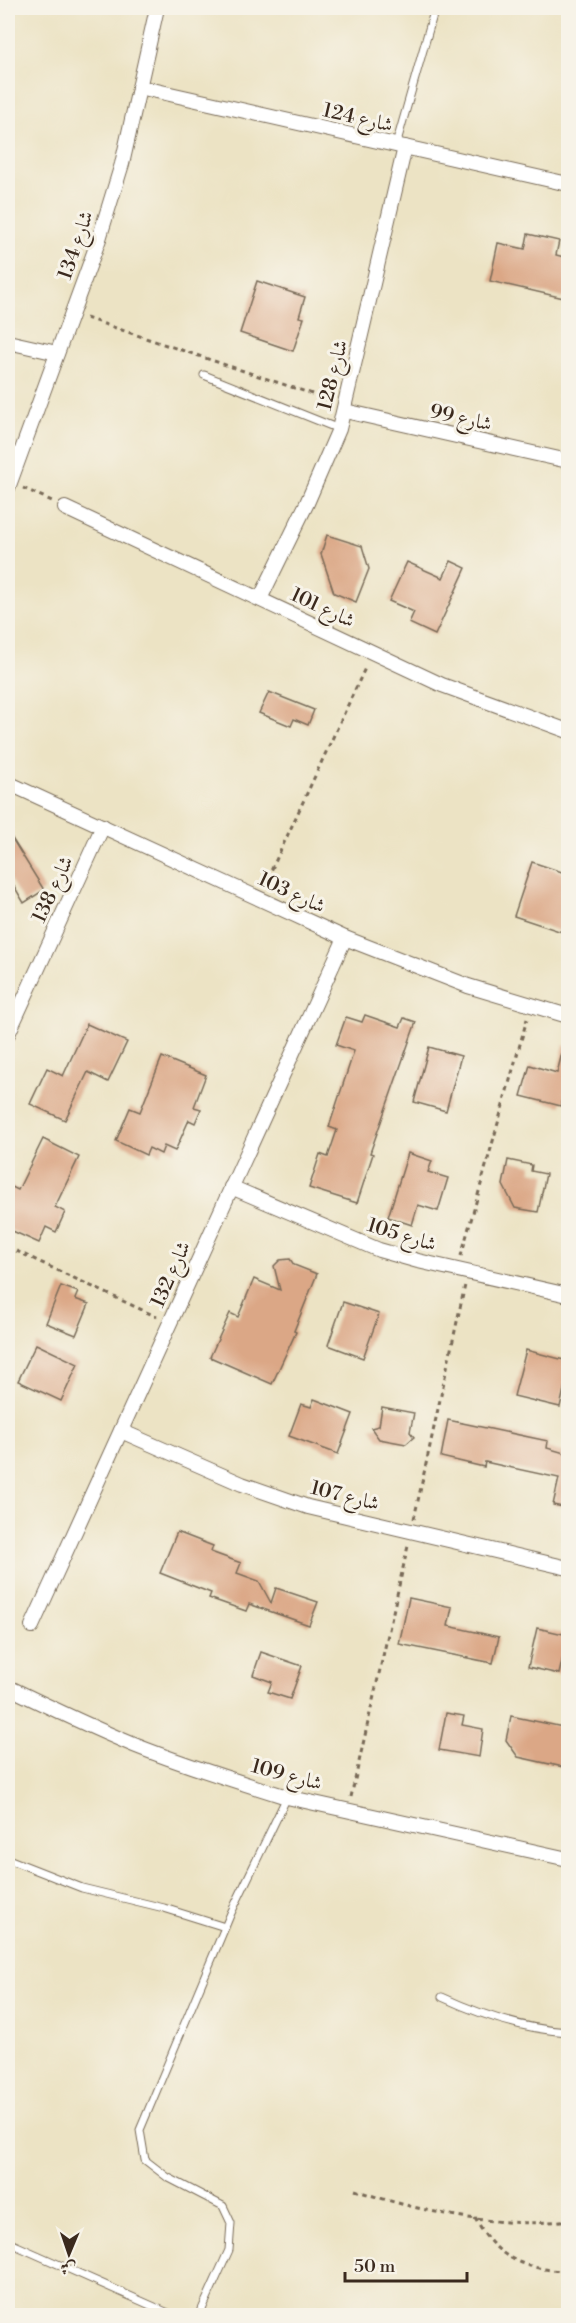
<svg xmlns="http://www.w3.org/2000/svg" width="576" height="2323" viewBox="0 0 576 2323" font-family="'Libre Bodoni',Amiri,serif">
  <rect width="100%" height="100%" fill="#f7f3e8"/>
  <filter id="ink" filterUnits="userSpaceOnUse"><feTurbulence type="fractalNoise" baseFrequency=".0167" numOctaves="2"/><feDisplacementMap in="SourceGraphic" scale="12" xChannelSelector="R" yChannelSelector="G"/><feConvolveMatrix kernelMatrix="1 2 1 2 8 2 1 2 1" color-interpolation-filters="sRGB"/></filter>
  <filter id="wash" filterUnits="userSpaceOnUse"><feTurbulence type="fractalNoise" baseFrequency=".008" numOctaves="4" result="noise"/><feDisplacementMap in="SourceGraphic" scale="24" xChannelSelector="R" yChannelSelector="G"/><feGaussianBlur stdDeviation="1.35" result="paint"/><feColorMatrix in="noise" values="0 0 0 0 0 0 0 0 0 0 0 0 0 0 0 0 0 1.4 0 .05"/><feComposite in="paint" operator="in"/></filter>
  <g filter="url(#wash)">
    <rect width="100%" height="100%" fill="#ece3c4"/>
    <g id="blocks">
      <g fill="#dba786">
        <path d="M 528,234 L 559,241 L 556,255 L 568,258 L 568,299 L 490,281 L 498,243 L 525,249 Z"/>
        <path d="M 257,281 L 305,297 L 299,317 L 304,318 L 293,351 L 240,333 Z"/>
        <path d="M 327,535 L 362,546 L 369,569 L 356,602 L 334,593 L 321,554 Z"/>
        <path d="M 451,561 L 466,568 L 435,635 L 409,623 L 414,612 L 389,601 L 407,562 L 443,578 Z"/>
        <path d="M 269,692 L 314,710 L 308,725 L 294,719 L 291,726 L 259,713 Z"/>
        <path d="M 8,832 L 44,890 L 24,903 L 8,876 Z"/>
        <path d="M 532,862 L 568,874 L 568,934 L 514,916 Z"/>
        <path d="M 365,1015 L 400,1027 L 404,1018 L 416,1022 L 370,1153 L 373,1154 L 357,1203 L 309,1188 L 320,1154 L 328,1157 L 337,1130 L 329,1127 L 354,1051 L 336,1045 L 346,1017 L 362,1022 Z"/>
        <path d="M 87,1024 L 127,1042 L 108,1082 L 88,1072 L 65,1120 L 30,1104 L 47,1068 L 63,1076 Z"/>
        <path d="M 564,1045 L 568,1045 L 568,1090 L 565,1102 L 561,1102 L 561,1106 L 521,1096 L 530,1065 L 557,1073 Z"/>
        <path d="M 429,1047 L 461,1056 L 446,1111 L 414,1102 Z"/>
        <path d="M 162,1057 L 206,1075 L 194,1107 L 201,1109 L 195,1123 L 189,1120 L 175,1151 L 164,1146 L 161,1154 L 149,1148 L 146,1155 L 116,1141 L 130,1108 L 140,1112 Z"/>
        <path d="M 43,1139 L 79,1157 L 55,1207 L 65,1212 L 56,1232 L 46,1227 L 39,1243 L 8,1229 L 8,1185 L 18,1190 Z"/>
        <path d="M 408,1153 L 432,1161 L 428,1172 L 448,1178 L 438,1211 L 418,1205 L 412,1225 L 388,1217 Z"/>
        <path d="M 508,1160 L 532,1165 L 531,1171 L 546,1174 L 538,1212 L 515,1208 L 503,1185 Z"/>
        <path d="M 290,1259 L 294,1265 L 317,1274 L 294,1331 L 296,1332 L 272,1384 L 210,1357 L 230,1313 L 238,1317 L 254,1279 L 280,1290 L 274,1266 L 280,1260 Z"/>
        <path d="M 61,1286 L 78,1292 L 75,1299 L 89,1304 L 76,1335 L 46,1323 Z"/>
        <path d="M 343,1302 L 379,1314 L 363,1358 L 328,1345 Z"/>
        <path d="M 36,1344 L 78,1364 L 61,1401 L 18,1381 Z"/>
        <path d="M 526,1350 L 568,1361 L 568,1372 L 560,1407 L 514,1396 Z"/>
        <path d="M 314,1399 L 353,1414 L 338,1454 L 289,1436 L 301,1404 L 311,1407 Z"/>
        <path d="M 382,1407 L 414,1413 L 410,1432 L 414,1437 L 406,1444 L 379,1439 L 371,1428 L 379,1426 Z"/>
        <path d="M 448,1420 L 548,1441 L 547,1448 L 568,1454 L 568,1508 L 553,1505 L 559,1478 L 485,1462 L 484,1467 L 441,1457 Z"/>
        <path d="M 177,1532 L 213,1546 L 211,1552 L 241,1563 L 237,1573 L 259,1581 L 271,1603 L 276,1588 L 318,1602 L 309,1625 L 249,1604 L 246,1611 L 209,1598 L 211,1593 L 160,1573 Z"/>
        <path d="M 409,1598 L 452,1607 L 448,1626 L 499,1637 L 493,1663 L 399,1644 Z"/>
        <path d="M 537,1628 L 568,1635 L 559,1674 L 528,1667 Z"/>
        <path d="M 261,1652 L 302,1666 L 290,1699 L 268,1692 L 272,1682 L 253,1675 Z"/>
        <path d="M 446,1713 L 464,1716 L 462,1725 L 483,1729 L 479,1757 L 439,1750 Z"/>
        <path d="M 511,1716 L 568,1728 L 568,1768 L 518,1757 L 506,1740 Z"/>
      </g>
    </g>
  </g>
  <g filter="url(#ink)">
    <use href="#blocks" fill-opacity="0" stroke="#796b58" stroke-width="1.5"/>
    <g fill="none" stroke-linecap="round" stroke-linejoin="round">
      <g stroke="#796b58" stroke-width="9">
        <g id="service">
          <path d="M 396,145 L 435,8"/>
          <path d="M 204,375 L 339,429"/>
          <path d="M 8,1859 L 82,1888 L 164,1908 L 225,1927"/>
          <path d="M 442,1997 C 483,2016 523,2029 568,2032"/>
          <path d="M 8,2242 L 175,2316"/>
          <path d="M 199,2316 L 229,2250 L 231,2223 L 223,2206 L 167,2177 L 145,2160 L 140,2130 L 231,1913 L 287,1797"/>
        </g>
      </g>
      <g stroke="#796b58" stroke-width="16">
        <g id="minor">
          <path d="M 139,87 L 568,184"/>
          <path d="M 8,342 L 57,353"/>
          <path d="M 345,411 L 568,461"/>
          <path d="M 8,488 L 99,239 L 122,164 L 157,8"/>
          <path d="M 65,508 L 442,685 L 568,731"/>
          <path d="M 260,599 L 307,503 L 339,429 L 405,147"/>
          <path d="M 8,783 L 345,938 L 468,986 L 568,1016"/>
          <path d="M 8,1034 L 103,826"/>
          <path d="M 231,1187 L 379,1250 L 418,1261 L 568,1295"/>
          <path d="M 121,1431 L 242,1484 L 308,1507 L 568,1568"/>
          <path d="M 32,1626 L 345,938"/>
          <path d="M 8,1687 C 49,1707 91,1727 134,1745 C 184,1765 235,1781 287,1797 L 568,1859"/>
        </g>
      </g>
      <g stroke="#796b58" stroke-width="3" stroke-dasharray="4.5 4.5" stroke-linecap="butt">
        <path d="M 86,318 L 333,401"/>
        <path d="M 23,488 L 52,501"/>
        <path d="M 264,886 L 366,666"/>
        <path d="M 8,1247 L 157,1317"/>
        <path d="M 461,1256 L 527,1019"/>
        <path d="M 414,1519 L 465,1285"/>
        <path d="M 351,1797 L 408,1546"/>
        <path d="M 355,2190 C 417,2211 503,2230 568,2220"/>
        <path d="M 475,2218 C 495,2258 525,2270 568,2271"/>
      </g>
      <use href="#service" stroke="#fff" stroke-width="7"/>
      <use href="#minor" stroke="#fff" stroke-width="14"/>
    </g>
  </g>
  <g text-anchor="middle" stroke-width="6" stroke-linejoin="round" paint-order="stroke">
    <g font-size="20" fill="#3b2a1e" stroke="#f7f3e8">
      <text transform="translate(358 117) rotate(13)" y="7">شارع 124</text>
      <text transform="translate(75 245) rotate(-71)" y="7">شارع 134</text>
      <text transform="translate(332 375) rotate(-76)" y="7">شارع 128</text>
      <text transform="translate(461 417) rotate(13)" y="7">شارع 99</text>
      <text transform="translate(323 607) rotate(25)" y="7">شارع 101</text>
      <text transform="translate(52 889) rotate(-65)" y="7">شارع 138</text>
      <text transform="translate(292 892) rotate(25)" y="7">شارع 103</text>
      <text transform="translate(402 1234) rotate(17)" y="7">شارع 105</text>
      <text transform="translate(170 1274) rotate(-66)" y="7">شارع 132</text>
      <text transform="translate(345 1495) rotate(14)" y="7">شارع 107</text>
      <text transform="translate(287 1774) rotate(15)" y="7">شارع 109</text>
    </g>
  </g>
  <rect width="576" height="2323" fill="none" stroke="#f7f3e8" stroke-width="30"/>
  <g transform="translate(69 2254) rotate(182)" stroke="#f7f3e8" stroke-width="4.5" paint-order="stroke">
  <path d="M0-4.5L10 22L0 15L-10 22Z" fill="#3b2a1e"/>
  <text y="-9" font-size="16" font-weight="bold" text-anchor="middle" fill="#3b2a1e">ش</text>
  </g>
  <path d="M345 2272v9h122v-9" fill="none" stroke="#3b2a1e" stroke-width="3"/>
  <text x="354" y="2272" font-size="18" fill="#3b2a1e" stroke="#f7f3e8" stroke-width="4.5" paint-order="stroke">50 m</text>
</svg>
